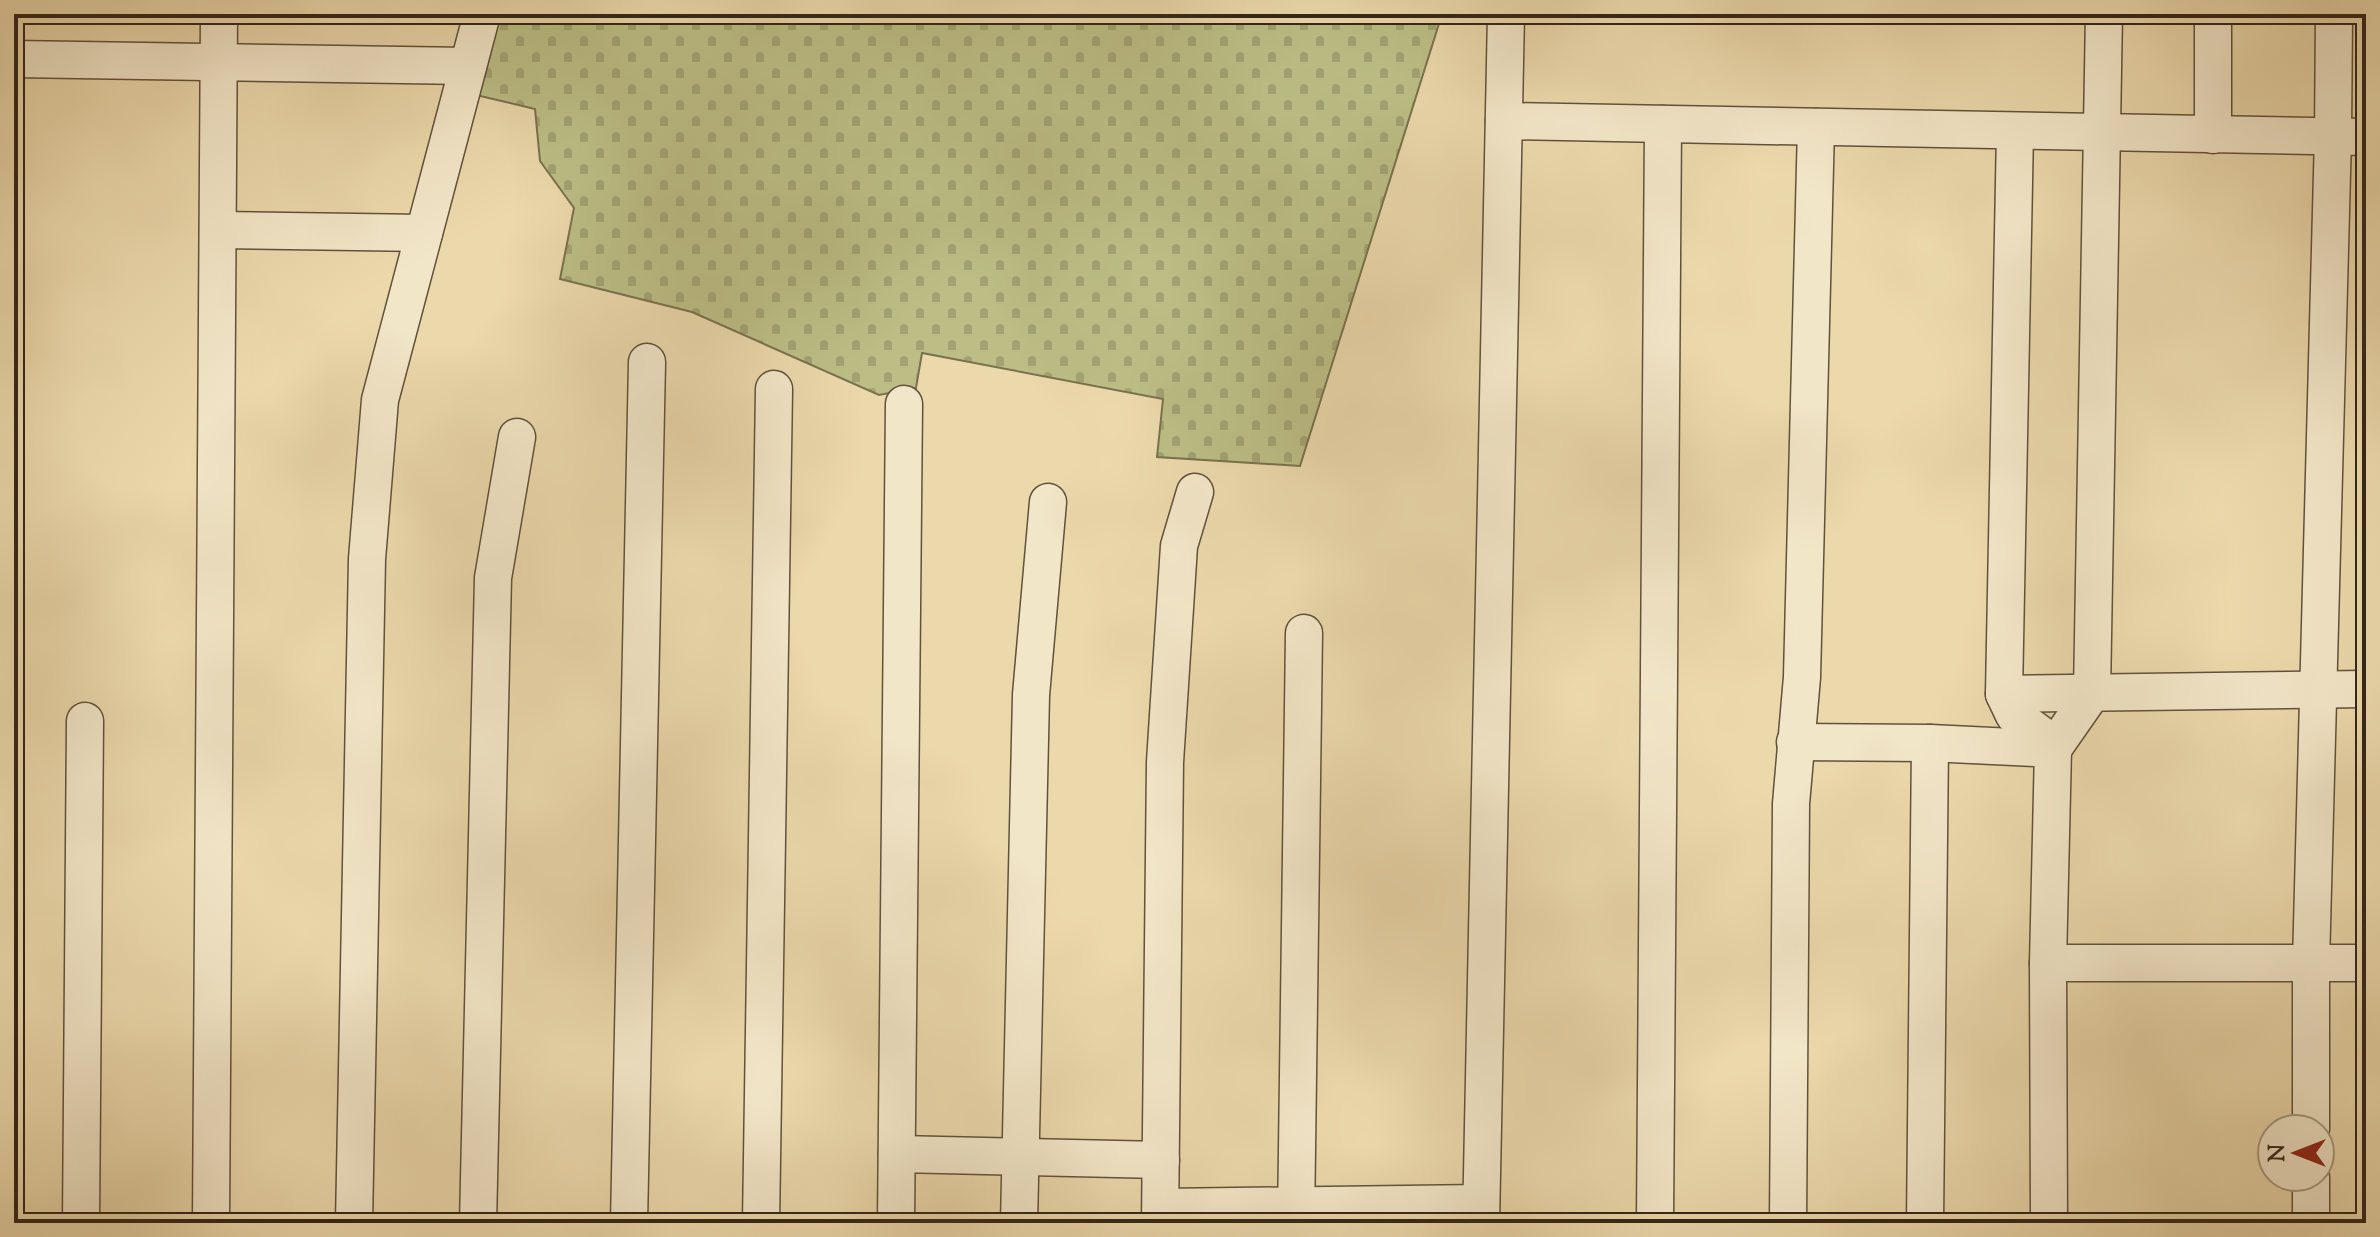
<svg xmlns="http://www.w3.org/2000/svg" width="2380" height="1237" viewBox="0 0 2380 1237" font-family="'Sorts Mill Goudy',serif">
  <defs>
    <pattern id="cemetery-stones" width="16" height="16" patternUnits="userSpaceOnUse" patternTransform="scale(2)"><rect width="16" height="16" fill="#bcbe86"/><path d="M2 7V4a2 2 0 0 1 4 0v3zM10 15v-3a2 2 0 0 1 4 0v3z" fill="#a2a373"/></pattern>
  </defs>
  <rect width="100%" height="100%" fill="#ebd8ab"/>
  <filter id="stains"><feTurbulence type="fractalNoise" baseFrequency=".0025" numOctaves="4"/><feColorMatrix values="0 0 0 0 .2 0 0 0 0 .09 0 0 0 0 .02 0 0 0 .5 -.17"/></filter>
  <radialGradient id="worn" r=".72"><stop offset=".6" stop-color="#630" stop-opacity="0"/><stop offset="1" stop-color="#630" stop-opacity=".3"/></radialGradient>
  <path fill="url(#cemetery-stones)" stroke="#78724e" stroke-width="2" d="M 497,14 L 1442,14 L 1300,466 L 1157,457 L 1163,399 L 922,353 L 916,388 L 879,395 L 692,312 L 560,279 L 574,208 L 540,161 L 535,109 L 476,95 Z"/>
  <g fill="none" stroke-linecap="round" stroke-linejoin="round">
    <g stroke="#61523c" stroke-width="39">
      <g id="street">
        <path d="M 2213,14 L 2213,135"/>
        <path d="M 14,59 L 468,66"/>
        <path d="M 1504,121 L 2366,137"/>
        <path d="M 2015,131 L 2004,694 L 2014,715 L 2039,733 L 2053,749 L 2048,963 L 2049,1223"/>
        <path d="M 218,230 L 424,233"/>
        <path d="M 2004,694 L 2366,689"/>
        <path d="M 1795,742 L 1930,743 L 2053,749 L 2092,693 L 2104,14"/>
        <path d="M 2048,963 L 2366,963"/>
        <path d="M 2311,1129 L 2311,963 L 2333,136 L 2334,14"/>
        <path d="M 897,1154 L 1161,1160"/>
        <path d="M 2311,1177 L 2311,1223"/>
        <path d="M 1161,1207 L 1481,1203"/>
        <path d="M 81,1223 L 85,721"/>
        <path d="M 211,1223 L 219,14"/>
        <path d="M 354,1223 L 367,559 L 380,400 L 482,14"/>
        <path d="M 478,1223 L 493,578 L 517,437"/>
        <path d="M 629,1223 L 647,362"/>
        <path d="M 761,1223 L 774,389"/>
        <path d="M 896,1223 L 904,404"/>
        <path d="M 1019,1223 L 1031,695 L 1048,502"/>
        <path d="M 1160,1223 L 1165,762 L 1179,546 L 1195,492"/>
        <path d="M 1296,1223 L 1304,633"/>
        <path d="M 1481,1223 L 1506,14"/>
        <path d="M 1655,1223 L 1663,124"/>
        <path d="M 1788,1223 L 1791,804 L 1802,677 L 1816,127"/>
        <path d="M 1925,1223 L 1930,743"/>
      </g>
    </g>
    <use href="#street" stroke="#f2e6c8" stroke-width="36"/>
  </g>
  <rect width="2380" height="1237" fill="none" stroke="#ebd8ab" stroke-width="48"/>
  <rect x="16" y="16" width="2348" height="1205" fill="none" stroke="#332617" stroke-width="4"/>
  <rect x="24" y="24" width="2332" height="1189" fill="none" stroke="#332617" stroke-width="2"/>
  <g transform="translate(2296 1153) rotate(270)"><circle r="38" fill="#f2e6c8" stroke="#a69981" stroke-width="2"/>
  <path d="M0-6L14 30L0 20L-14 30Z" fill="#8f2418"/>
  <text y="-12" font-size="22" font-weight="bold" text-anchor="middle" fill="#332617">N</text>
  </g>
  <rect width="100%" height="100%" filter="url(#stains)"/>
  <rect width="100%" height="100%" fill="url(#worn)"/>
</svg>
